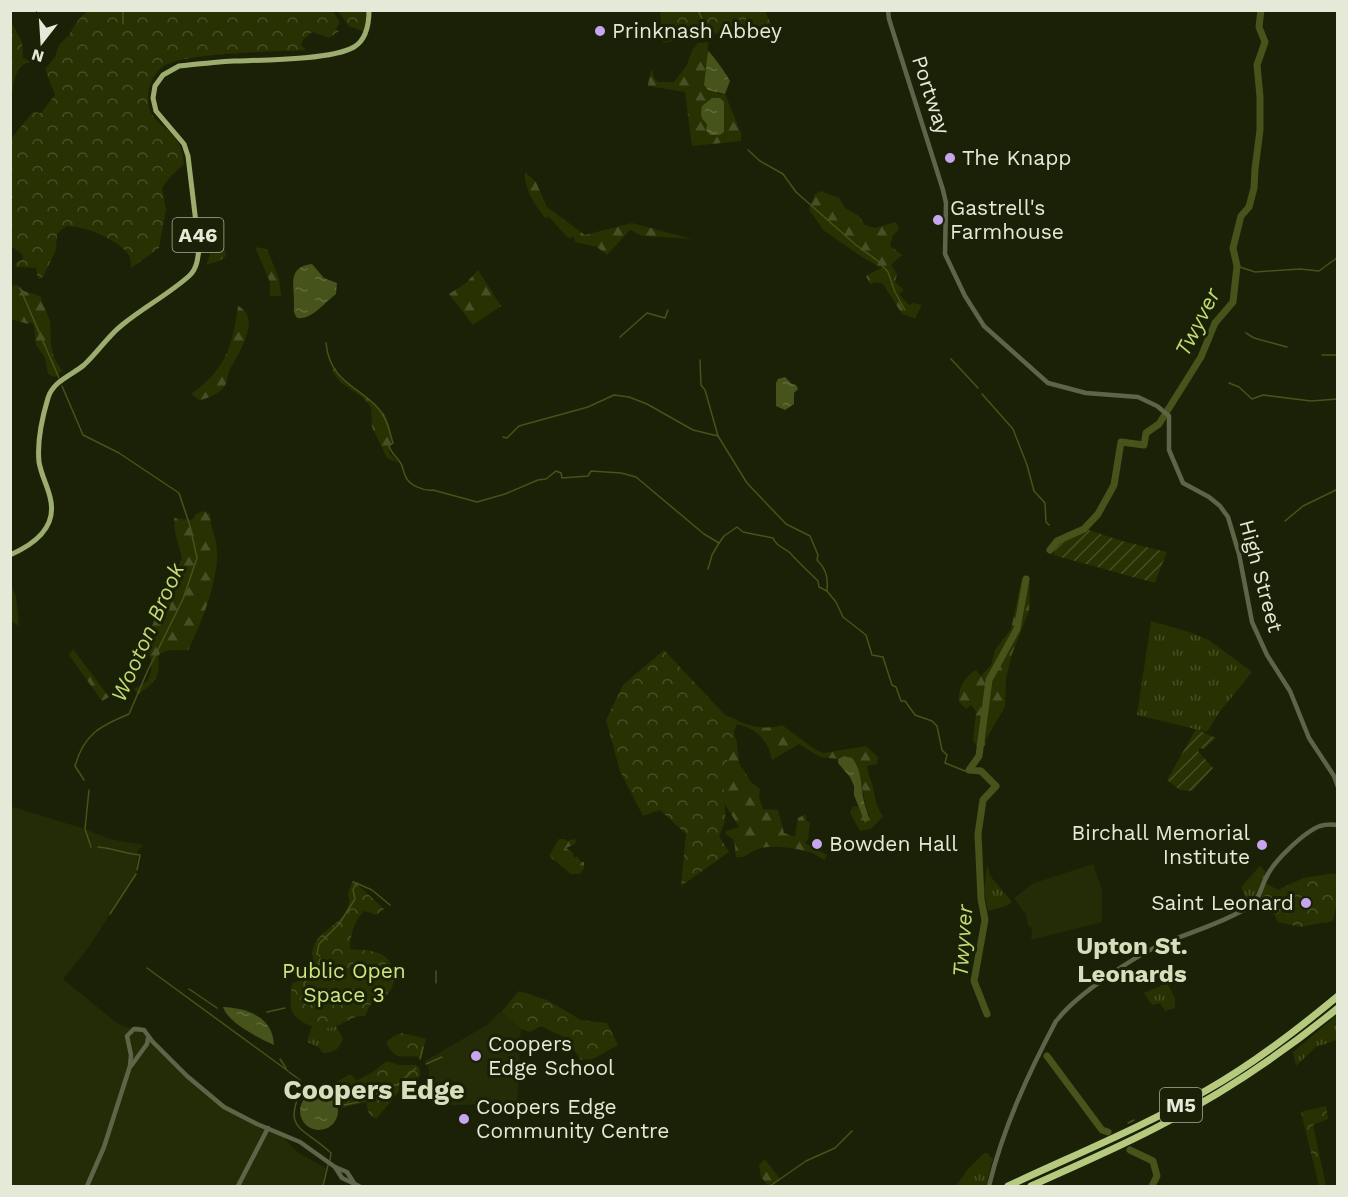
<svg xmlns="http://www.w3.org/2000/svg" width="1348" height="1197" viewBox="0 0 1348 1197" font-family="'Work Sans',sans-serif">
  <defs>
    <pattern id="grass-tufts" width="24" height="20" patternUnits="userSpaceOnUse" patternTransform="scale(1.5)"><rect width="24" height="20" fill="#273101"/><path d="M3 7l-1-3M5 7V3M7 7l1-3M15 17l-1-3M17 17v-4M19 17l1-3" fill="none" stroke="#464f25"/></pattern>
    <pattern id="forest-firs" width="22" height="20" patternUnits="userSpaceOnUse" patternTransform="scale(1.5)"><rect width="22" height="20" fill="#273101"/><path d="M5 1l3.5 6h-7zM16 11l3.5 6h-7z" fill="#464f25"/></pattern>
    <pattern id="park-crowns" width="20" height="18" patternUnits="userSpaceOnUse" patternTransform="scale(1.5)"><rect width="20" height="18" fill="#273101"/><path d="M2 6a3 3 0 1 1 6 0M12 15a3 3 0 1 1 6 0" fill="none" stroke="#464f25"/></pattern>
    <pattern id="garden-furrows" width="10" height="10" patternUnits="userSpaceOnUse" patternTransform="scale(1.5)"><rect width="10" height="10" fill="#273101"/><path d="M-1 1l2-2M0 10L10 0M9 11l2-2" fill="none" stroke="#464f25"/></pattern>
    <pattern id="water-ripples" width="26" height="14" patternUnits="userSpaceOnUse" patternTransform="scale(1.5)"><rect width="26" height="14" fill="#46531a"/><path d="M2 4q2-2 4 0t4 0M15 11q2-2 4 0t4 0" fill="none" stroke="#616c3b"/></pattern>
  </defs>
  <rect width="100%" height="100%" fill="#1b2106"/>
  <g fill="#232b07">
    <path d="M 10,806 L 85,829 L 109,839 L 145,845 L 138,850 L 136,874 L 89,947 L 63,979 L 117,1023 L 129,1028 L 137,1025 L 145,1028 L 151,1038 L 207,1095 L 240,1116 L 281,1134 L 297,1152 L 326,1168 L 323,1186 L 11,1186 Z"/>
    <path d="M 1093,864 L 1102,890 L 1102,922 L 1031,940 L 1032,928 L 1028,926 L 1026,915 L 1014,898 L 1034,883 Z"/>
    <path d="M 500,1012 L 521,1029 L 517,1103 L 432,1106 L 428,1065 L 425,1061 L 487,1025 Z"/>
  </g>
  <g fill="url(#grass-tufts)">
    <path d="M 1151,621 L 1189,632 L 1209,640 L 1252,672 L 1218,714 L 1207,732 L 1137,715 Z"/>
    <path d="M 987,865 L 991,877 L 1012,902 L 1006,906 L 988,911 L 984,891 Z"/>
    <path d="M 1260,866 L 1268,874 L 1258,897 L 1249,906 L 1241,887 Z"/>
    <path d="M 1167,983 L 1175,998 L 1175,1008 L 1165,1011 L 1160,1003 L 1152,1005 L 1144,993 Z"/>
    <path d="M 1337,1015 L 1337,1040 L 1316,1047 L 1296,1066 L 1293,1052 Z"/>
    <path d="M 312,1026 L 322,1028 L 336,1026 L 343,1038 C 340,1049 334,1053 323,1053 L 318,1047 L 307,1042 Z"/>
    <path d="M 984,1153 L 989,1153 L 989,1156 L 993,1158 L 986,1186 L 956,1186 L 968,1169 Z"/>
  </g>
  <g fill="url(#forest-firs)">
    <path d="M 708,42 L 707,66 L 705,71 L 718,94 L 725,94 L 741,133 L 741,141 L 692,146 L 685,92 L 648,86 L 649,77 L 652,69 L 654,78 L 658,82 L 674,82 L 687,65 L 692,50 L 698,43 Z"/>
    <path d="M 525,172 L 536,182 L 547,207 L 585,235 L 632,223 L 692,239 L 642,236 L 630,230 L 607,255 L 597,247 L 575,242 L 574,237 L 568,238 L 549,217 L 545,218 C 535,204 524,190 525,172 Z"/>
    <path d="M 821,191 L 839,198 L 845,208 L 859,216 L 865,225 L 875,228 L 896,222 L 899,229 L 893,235 L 890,246 L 902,255 L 891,265 L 897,274 L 895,282 L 904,290 L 899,294 L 909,305 L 913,303 L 922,305 L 915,318 L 902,314 L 883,284 L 876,282 L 870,284 L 866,276 L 881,268 L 862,257 L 823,230 L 809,209 L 815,194 Z"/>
    <path d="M 217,235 L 222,236 L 226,256 L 219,261 L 206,265 L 210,255 L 209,246 Z"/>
    <path d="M 255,247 L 267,249 L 279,279 L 281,296 L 270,296 L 270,282 Z"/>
    <path d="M 478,270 L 501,306 L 473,325 L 449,294 L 466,283 Z"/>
    <path d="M 16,284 L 24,291 L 40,296 L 50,321 L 51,345 L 54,358 L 62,371 L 55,377 L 48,374 L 45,357 L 36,345 L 34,326 L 31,322 L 28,324 L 11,319 L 11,287 Z"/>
    <path d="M 238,306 C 263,318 238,354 230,369 C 227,375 228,382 224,387 C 219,394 207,399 199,400 L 191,394 C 226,369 232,347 238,306 Z"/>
    <path d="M 335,368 C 347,389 376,397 387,419 C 390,426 391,435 393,443 L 389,446 L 389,453 L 399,463 L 387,458 L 372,427 L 371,407 L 362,397 L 340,382 L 332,371 Z"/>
    <path d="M 203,511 L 210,514 C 210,527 217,538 217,551 C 219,578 201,626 188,650 C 139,649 170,660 153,682 C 149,687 143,691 138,694 L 134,689 C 138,687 144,684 147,681 C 155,673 151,651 144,644 L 182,558 L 175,532 L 174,518 L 192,520 L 196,514 Z"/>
    <path d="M 1022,578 L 1030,583 L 1029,611 L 1012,654 L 1006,679 L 1005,707 L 987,737 L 985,746 L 979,748 L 973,741 L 976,712 L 971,705 L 966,709 L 959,702 C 958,688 964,677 976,670 L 981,676 L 991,665 L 995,650 L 1011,629 Z"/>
    <path d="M 10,583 L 16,596 L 19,626 L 11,621 Z"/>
    <path d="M 73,649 L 109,697 L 102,701 L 69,655 Z"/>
    <path d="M 723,715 C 742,723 762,732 782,725 L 816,750 L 823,753 L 866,746 L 878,757 L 877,764 L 867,766 C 868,774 871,779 873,787 C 875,797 876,807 883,816 L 871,829 L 860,831 L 850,813 L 853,806 L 858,807 L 864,818 L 869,815 C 862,798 863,780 856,763 L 841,757 L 838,759 L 820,757 L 799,744 L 772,760 C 768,738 753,725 731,724 L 737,743 L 739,763 L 751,782 L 760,789 L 759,797 L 763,809 L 778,810 L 784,833 L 795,837 L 798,818 L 806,814 L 806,821 L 810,822 L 808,841 L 807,840 L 805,843 L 827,855 L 825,860 C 819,858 815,853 809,852 C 795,848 776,845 761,848 C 751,850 747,859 736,857 C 734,847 738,840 725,834 L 726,831 L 739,827 L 720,796 Z"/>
    <path d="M 559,839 L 565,839 L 567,841 L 574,839 L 576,840 L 575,844 L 566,848 L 573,853 L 574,858 L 577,856 L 581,862 L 584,862 L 584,868 L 580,874 L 571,874 L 549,856 Z"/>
    <path d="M 765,1159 L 780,1179 L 768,1186 L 761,1177 L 759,1165 Z"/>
  </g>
  <g fill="url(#park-crowns)">
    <path d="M 90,10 L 332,10 L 340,22 L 336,29 L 339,31 L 329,38 L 312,32 L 303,40 L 301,45 L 306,50 C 277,52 184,52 164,66 C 151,75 146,91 149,107 C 152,122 171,129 178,142 C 182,149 183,156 184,164 L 170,177 L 162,188 L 166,210 L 159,248 L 131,268 C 131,265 131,262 130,258 C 124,241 83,225 66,226 L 57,234 L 56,250 L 43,277 L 38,279 L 36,268 L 18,267 L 15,269 L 16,263 L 23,259 L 22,254 L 11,246 L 11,139 L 33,112 L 41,113 L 55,95 L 45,69 L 55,57 L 59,45 L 69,35 L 76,23 L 84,14 Z"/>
    <path d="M 338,11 L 367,11 L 364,32 L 349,26 Z"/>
    <path d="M 660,11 L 765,11 L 771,24 L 663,43 Z"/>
    <path d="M 11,24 L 13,25 L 22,42 L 23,58 L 32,62 C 15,63 14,83 11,97 Z"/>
    <path d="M 664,650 L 725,715 L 738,720 C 730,741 726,763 724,785 C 723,806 730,817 719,836 L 729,852 L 681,886 L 686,834 L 660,810 L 643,816 L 620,771 L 606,720 L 623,685 Z"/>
    <path d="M 1335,873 C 1342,886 1336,907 1333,921 L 1300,927 L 1278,922 L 1270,907 L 1254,903 L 1264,882 L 1278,890 L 1303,878 Z"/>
    <path d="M 353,880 L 384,909 L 376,915 L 364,911 C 354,921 350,935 350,949 C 360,950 370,950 379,953 C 395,959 399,981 388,994 C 383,999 376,999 371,1004 C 369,1007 367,1012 365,1016 C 352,1015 345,1024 334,1027 C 321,1031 298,1025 292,1011 C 289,1003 291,992 292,983 C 329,973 303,957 317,940 C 327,927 347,920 349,902 C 350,899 348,896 348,893 C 349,889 352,884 353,880 Z"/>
    <path d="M 519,991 L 547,1000 L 581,1020 L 607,1023 L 618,1045 L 593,1059 L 581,1060 L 566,1038 L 541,1026 L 530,1032 L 521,1029 L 501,1012 Z"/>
    <path d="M 402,1033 L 426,1039 L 421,1058 C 403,1052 397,1065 386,1042 L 394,1036 Z"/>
    <path d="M 387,1061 L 399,1065 L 416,1065 L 420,1069 L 420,1077 L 406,1083 L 376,1119 L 369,1114 L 366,1102 L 341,1108 L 336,1098 L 328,1091 L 332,1084 L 351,1074 L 356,1081 L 373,1072 Z"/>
    <path d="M 1326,1106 L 1328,1119 L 1313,1125 L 1326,1186 L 1319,1186 L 1301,1112 Z"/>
  </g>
  <g fill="url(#garden-furrows)">
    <path d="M 1086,529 L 1122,541 L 1167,552 L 1155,583 L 1053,555 L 1058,542 Z"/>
    <path d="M 1196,729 L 1216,738 L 1204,749 L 1200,748 L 1198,751 L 1213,768 L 1192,791 L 1180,790 L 1167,780 Z"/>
  </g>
  <g fill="url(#water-ripples)">
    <path d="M 708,51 C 713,55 727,75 730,81 L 725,94 L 708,90 L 704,85 Z"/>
    <path d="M 712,98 L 720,98 L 724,102 L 724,132 L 720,135 L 710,135 L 706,130 L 707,124 C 701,119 700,114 702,106 Z"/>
    <path d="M 312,264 L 324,278 L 337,283 L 336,294 C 324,303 312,320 297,318 C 293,312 294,311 294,304 C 295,286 286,267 312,264 Z"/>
    <path d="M 785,377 L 792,384 L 796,385 L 798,389 L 794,393 L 794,404 L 785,410 L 776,406 L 776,383 L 778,379 Z"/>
    <path d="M 844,756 L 852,758 C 863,771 860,786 864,801 C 865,808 869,813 868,820 L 865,823 L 854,795 L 854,786 L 850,777 L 838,763 L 838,759 Z"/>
    <path d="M 223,1007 C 247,1008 273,1017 274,1045 C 259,1038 228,1023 223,1007 Z"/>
    <circle cx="319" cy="1111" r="19"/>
  </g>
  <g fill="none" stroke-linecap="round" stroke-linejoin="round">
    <g stroke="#46531a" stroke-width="1.5">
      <path d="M 123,10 L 123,24"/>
      <path d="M 698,10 L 710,37"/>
      <path d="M 748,150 L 760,161 L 783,174 L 796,192 L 856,245 L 878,261 L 888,272 L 895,292 L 905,310"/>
      <path d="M 1237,266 L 1255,272 L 1300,269 L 1319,271 L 1338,257"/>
      <path d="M 20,288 L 59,378"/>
      <path d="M 1246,333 L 1254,338 L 1287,347"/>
      <path d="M 620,337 L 647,313 L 665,318 L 668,310"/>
      <path d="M 326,343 C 330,382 357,385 378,408 C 387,418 389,430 393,443 L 389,446 C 391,453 396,456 400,462 C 403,466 403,471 405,475 C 408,485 423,491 433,490 L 477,502 L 505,494 L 538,480 L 546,479 L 556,471 L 561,473 L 562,478 L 588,476 L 591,471 L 621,473 L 636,477 L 704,534 L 719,543 L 724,536 L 737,527 L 743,532 L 773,538 C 777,548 785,547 791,554 C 800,564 808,571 818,581 L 819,587 L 827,591 L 836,602 L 843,617 L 866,635 L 872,655 L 883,657 L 892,685 L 896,687 L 901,701 L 905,701 L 915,715 L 932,721 L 937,726 L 942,750 L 947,755 L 945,763 L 965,771 L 969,770"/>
      <path d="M 1322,355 L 1338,355"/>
      <path d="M 951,359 L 978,388"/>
      <path d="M 700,360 L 701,385 L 705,390 L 718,436 L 747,483 L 786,524 L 810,536 L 818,555 L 817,560 C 827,570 828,578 827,591"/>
      <path d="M 1229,383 L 1239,387 L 1252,399 L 1263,395 L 1311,401 L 1338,399"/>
      <path d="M 62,386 L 83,435 L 119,453 L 179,493 L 190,526 L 197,558 L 183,599 L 147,672 L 129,714 C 100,726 84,734 75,766 L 84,780"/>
      <path d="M 982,394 L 1013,429 L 1027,465 L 1034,491 L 1045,503 L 1046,522 L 1049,525"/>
      <path d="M 503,437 L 507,438 L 519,426 L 588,407 L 614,395 L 629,397 L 647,404 L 693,430 L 718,436"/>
      <path d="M 1285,521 L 1303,506 L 1338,489"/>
      <path d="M 708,569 L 712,555 L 719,543"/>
      <path d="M 89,790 L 85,829 L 91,847"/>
      <path d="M 98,847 C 113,848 125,854 140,855 L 137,870"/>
      <path d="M 110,914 L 136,874"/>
      <path d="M 320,956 L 317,954 L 319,944 L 339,924 L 355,899 L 353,890 L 356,883 L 372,890 L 390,905"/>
      <path d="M 147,968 L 288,1071"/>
      <path d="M 436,971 L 436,983"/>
      <path d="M 189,989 L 217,1008"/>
      <path d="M 300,999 L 305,994 L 304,983 L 316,971 L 320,959"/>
      <path d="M 267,1012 L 285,1008"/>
      <path d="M 280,1059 L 286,1068"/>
      <path d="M 420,1059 L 423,1047"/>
      <path d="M 426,1064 L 442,1057"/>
      <path d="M 289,1072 L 300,1080 L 303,1086 C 281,1131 303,1126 331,1153 L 330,1160"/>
      <path d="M 344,1105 C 361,1101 375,1101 384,1086 L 397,1085 L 416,1068"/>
      <path d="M 1128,1123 L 1134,1120"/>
      <path d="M 323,1186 L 328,1165"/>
      <path d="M 770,1186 L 806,1161 L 835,1148 L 852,1131"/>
    </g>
    <g stroke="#46531a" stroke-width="7">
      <path d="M 1050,550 L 1057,541 L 1084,529 L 1098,514 L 1114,485 L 1121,442 L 1144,445 L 1146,433 L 1159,424 L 1201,357 L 1215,323 L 1233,302 L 1237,266 L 1233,248 L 1241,216 L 1249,207 L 1254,188 L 1255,169 L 1260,130 L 1260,97 L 1257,65 L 1265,42 L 1259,27 L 1261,10"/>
      <path d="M 987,1014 L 974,981 L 985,920 L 981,899 L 978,834 L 983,800 L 996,786 L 981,771 L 969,770 L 979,756 L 989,680 L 1017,629 L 1026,579"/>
      <path d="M 1047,1056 L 1102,1130 L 1108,1132"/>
      <path d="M 1130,1150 L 1153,1161 L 1157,1176 L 1152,1186"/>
    </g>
    <g stroke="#5d6548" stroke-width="4.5">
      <path d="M 888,10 L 889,19 L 943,190 L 946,203 L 945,254 L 965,296 L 984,326 L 1048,383 L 1086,393 L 1138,397 L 1157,406 L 1169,416 L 1169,450 L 1183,483 L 1209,497 L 1220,506 L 1228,517 L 1239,554 L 1252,622 L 1267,655 L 1290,691 L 1309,738 L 1334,776 L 1338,787"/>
      <path d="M 1058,1019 C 1077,994 1139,953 1169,941 C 1196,931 1225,921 1249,907 C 1260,900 1261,886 1267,876 C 1274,861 1304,832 1320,826 C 1326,824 1331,824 1338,825"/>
      <path d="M 131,1066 L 147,1044 L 148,1038"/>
      <path d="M 335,1167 L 347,1172 L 354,1183"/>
      <path d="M 87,1186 L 104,1147 L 130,1066 L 131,1055 L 127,1036 L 134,1029 L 144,1030 L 152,1041 L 187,1076 L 224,1107 L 257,1124 L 300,1142 L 335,1167 L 342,1178 L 359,1186"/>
      <path d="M 238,1186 L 268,1128"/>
      <path d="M 989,1186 C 1003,1128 1028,1074 1056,1021"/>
    </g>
    <path stroke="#9dad6f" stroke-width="5" d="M 10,555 C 35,544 58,527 50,497 C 47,485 41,474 39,462 C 37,442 42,418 48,398 C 53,381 72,375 84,365 C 98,352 108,336 122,325 C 144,307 169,294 189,276 C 197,269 198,258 199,248 L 188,156 L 184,144 L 156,111 L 153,98 L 155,86 L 163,75 L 179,66 C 198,64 216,62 234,61 C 262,60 332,60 354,47 C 366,40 369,24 369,10"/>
    <g stroke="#b6ca7f" stroke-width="7">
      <path d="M 1008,1186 C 1074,1155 1143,1127 1207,1090 C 1253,1064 1296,1031 1338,996"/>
      <path d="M 1031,1186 C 1075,1166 1120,1147 1163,1124 C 1225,1092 1284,1052 1338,1008"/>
    </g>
  </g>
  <g fill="#c7a6ef" stroke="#1b2106" stroke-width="2">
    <circle cx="600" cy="31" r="6"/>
    <circle cx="950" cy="158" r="6"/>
    <circle cx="938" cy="220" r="6"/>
    <circle cx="817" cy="844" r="6"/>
    <circle cx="1262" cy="845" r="6"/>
    <circle cx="1306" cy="903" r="6"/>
    <circle cx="476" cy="1056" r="6"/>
    <circle cx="464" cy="1119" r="6"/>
  </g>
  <g text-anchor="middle" stroke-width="6" stroke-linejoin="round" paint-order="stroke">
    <g fill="#1b2106" stroke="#a8ad99" stroke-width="1.5">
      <rect x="172.5" y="218" width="51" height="34" rx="4.5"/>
      <rect x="1160" y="1088" width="42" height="34" rx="4.5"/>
    </g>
    <g font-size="20" font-weight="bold" fill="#e4e9d8">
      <text x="198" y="242">A46</text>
      <text x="1181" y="1112">M5</text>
    </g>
    <g font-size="21" fill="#e4e9d8" stroke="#1b2106" text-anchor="start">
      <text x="612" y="38">Prinknash Abbey</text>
      <text x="962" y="165">The Knapp</text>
      <text x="950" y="215">Gastrell's<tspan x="950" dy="24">Farmhouse</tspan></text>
      <text x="1250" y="840" text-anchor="end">Birchall Memorial<tspan x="1250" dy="24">Institute</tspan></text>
      <text x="829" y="851">Bowden Hall</text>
      <text x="1294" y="910" text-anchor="end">Saint Leonard</text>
      <text x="488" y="1051">Coopers<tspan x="488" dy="24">Edge School</tspan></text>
      <text x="476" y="1114">Coopers Edge<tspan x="476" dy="24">Community Centre</tspan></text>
    </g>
    <g font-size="21" fill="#e4e9d8" stroke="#1b2106">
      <text transform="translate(931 95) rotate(72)" y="7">Portway</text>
      <text transform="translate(1261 576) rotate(75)" y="7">High Street</text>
    </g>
    <g font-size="21" fill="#cde780" stroke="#1b2106">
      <text x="344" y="978">Public Open<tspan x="344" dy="24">Space 3</tspan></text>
    </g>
    <g font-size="22" font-style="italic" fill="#c1db74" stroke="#1b2106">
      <text transform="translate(1197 322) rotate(-63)" y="8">Twyver</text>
      <text transform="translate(147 632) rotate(-66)" y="8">Wooton Brook</text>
      <text transform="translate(962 941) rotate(-86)" y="8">Twyver</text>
    </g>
    <g font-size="24" font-weight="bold" fill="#d5dfbd" stroke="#1b2106">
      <text x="1132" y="954">Upton St.<tspan x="1132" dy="28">Leonards</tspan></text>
    </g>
    <g font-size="27" font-weight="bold" fill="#d5dfbd" stroke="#1b2106">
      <text x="374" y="1099">Coopers Edge</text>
    </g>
  </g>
  <rect width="1348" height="1197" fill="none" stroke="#e4e9d8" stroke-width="24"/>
  <g transform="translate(42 42) rotate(197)" stroke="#1b2106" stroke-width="4.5" paint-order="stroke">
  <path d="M0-4.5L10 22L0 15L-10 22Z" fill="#e4e9d8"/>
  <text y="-9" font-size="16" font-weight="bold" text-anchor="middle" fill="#e4e9d8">N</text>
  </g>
</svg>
